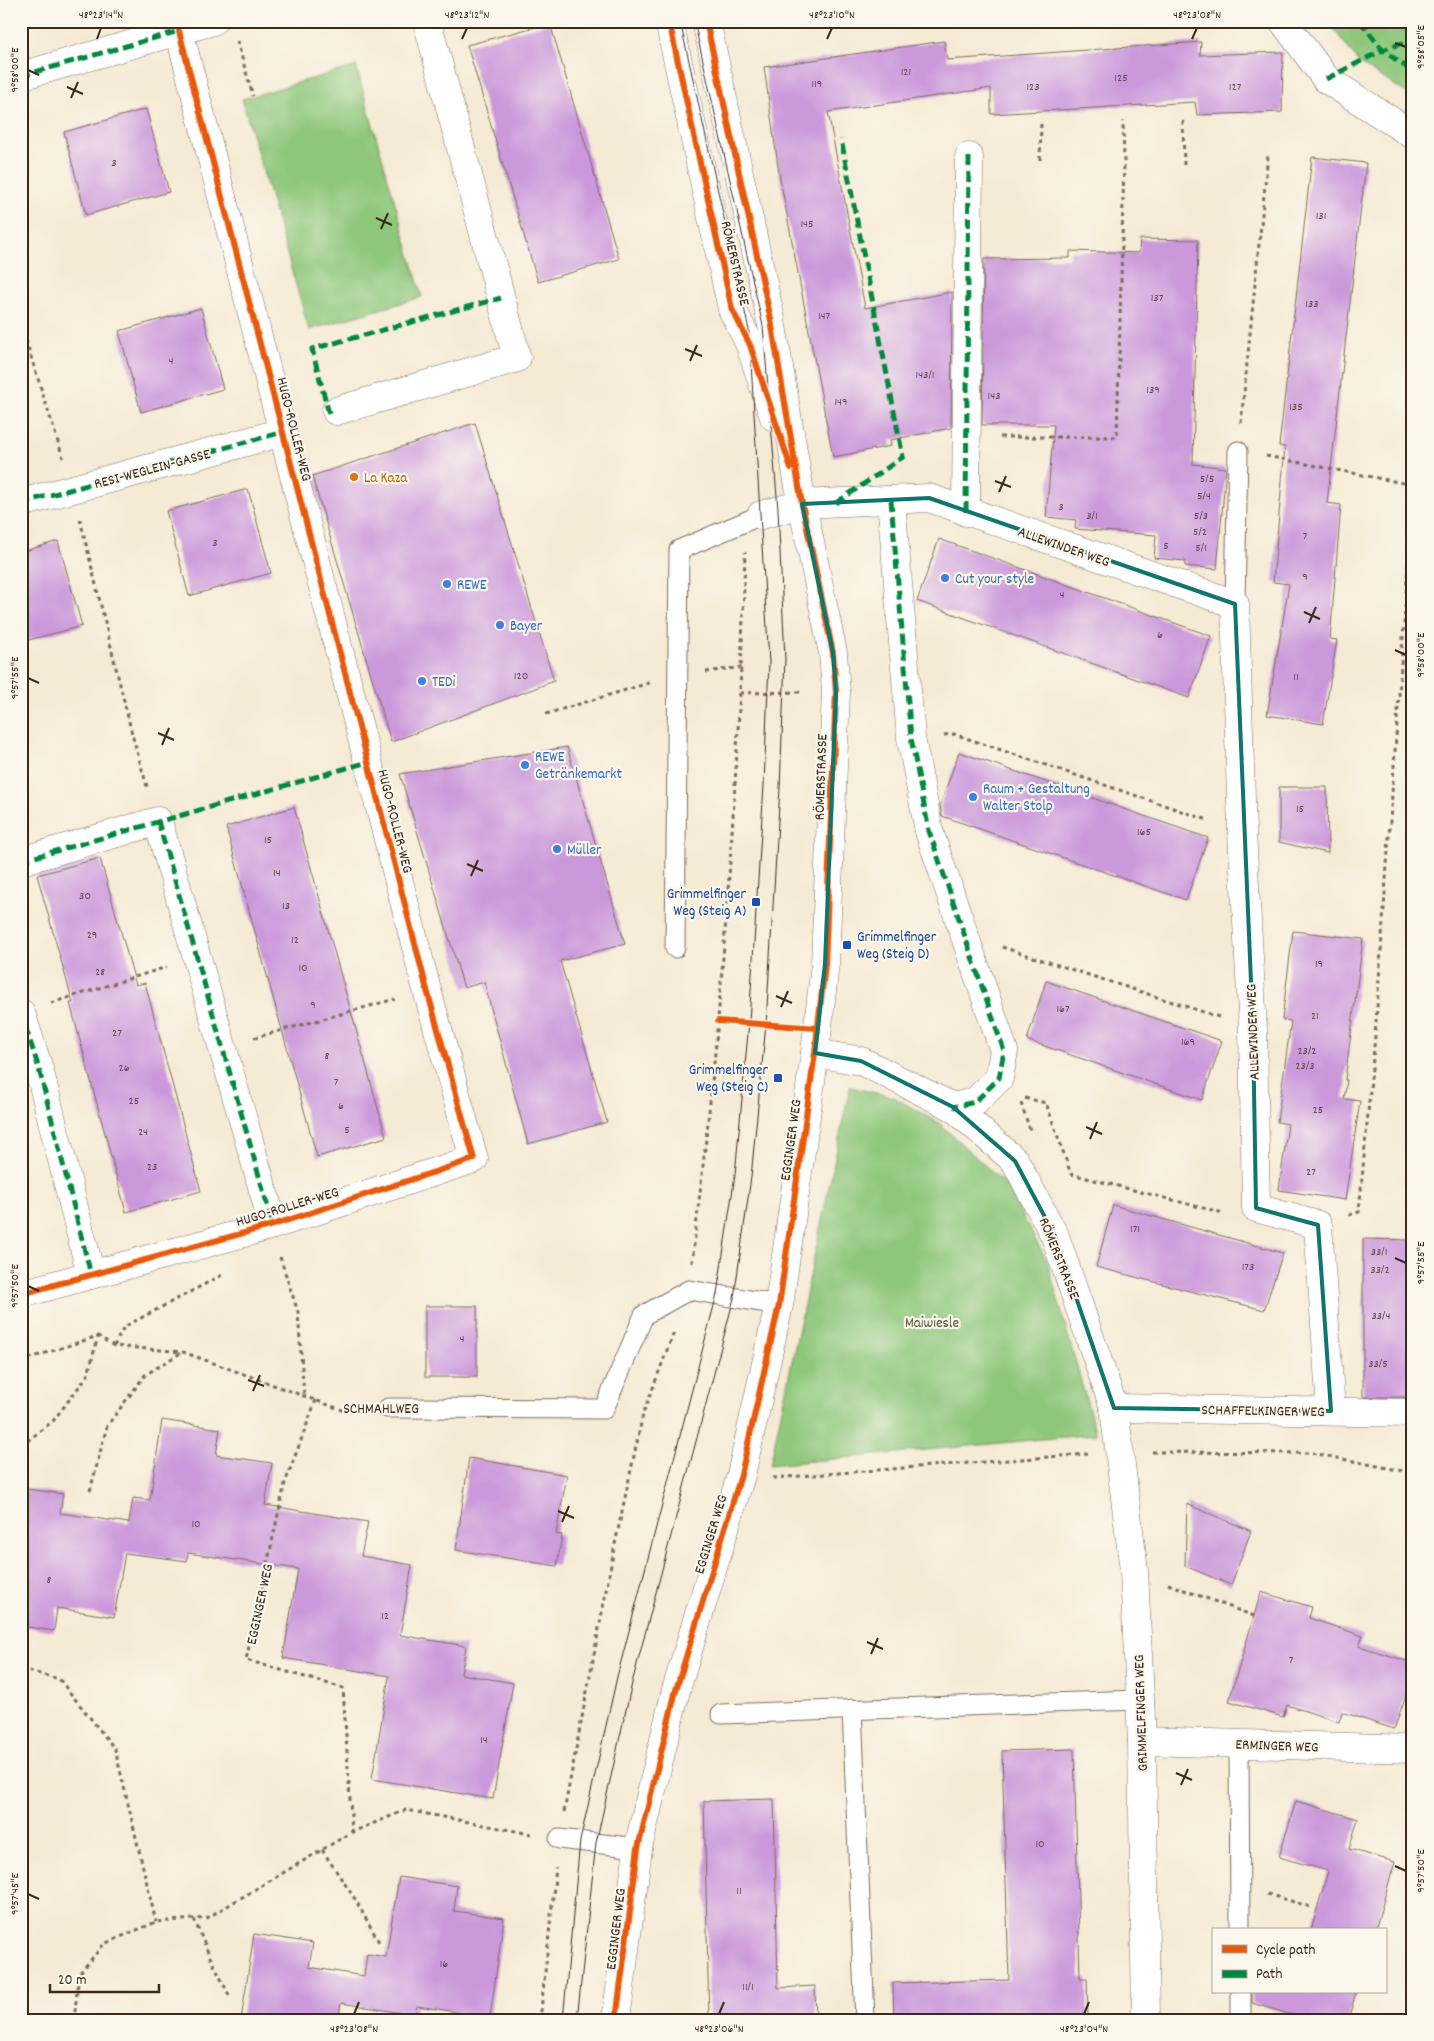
<svg xmlns="http://www.w3.org/2000/svg" width="1434" height="2041" viewBox="0 0 1434 2041" font-family="Dekko,sans-serif">
  <rect width="100%" height="100%" fill="#fbf7ec"/>
  <filter id="ink" filterUnits="userSpaceOnUse"><feTurbulence type="fractalNoise" baseFrequency=".02" numOctaves="2"/><feDisplacementMap in="SourceGraphic" scale="10" xChannelSelector="R" yChannelSelector="G"/><feConvolveMatrix kernelMatrix="1 2 1 2 8 2 1 2 1" color-interpolation-filters="sRGB"/></filter>
  <filter id="wash" filterUnits="userSpaceOnUse"><feTurbulence type="fractalNoise" baseFrequency=".0096" numOctaves="4" result="noise"/><feDisplacementMap in="SourceGraphic" scale="20" xChannelSelector="R" yChannelSelector="G"/><feGaussianBlur stdDeviation="1.12" result="paint"/><feColorMatrix in="noise" values="0 0 0 0 0 0 0 0 0 0 0 0 0 0 0 0 0 1.4 0 .05"/><feComposite in="paint" operator="in"/></filter>
  <g filter="url(#wash)">
    <rect width="100%" height="100%" fill="#f5ead4"/>
    <g fill="#8ec77b" stroke="#64784c">
      <path d="M 1328,21 L 1413,21 L 1413,97 L 1359,63 Z"/>
      <path d="M 356,66 L 422,297 L 309,330 L 242,99 Z"/>
      <path d="M 850,1087 L 894,1097 L 939,1123 L 1005,1184 L 1047,1261 L 1096,1434 L 770,1465 Z"/>
    </g>
    <g id="blocks">
      <g fill="#cb99db">
        <path d="M 550,23 L 619,259 L 538,282 L 467,45 Z"/>
        <path d="M 944,41 L 947,60 L 1201,42 L 1200,55 L 1283,52 L 1282,112 L 1197,115 L 1195,102 L 991,114 L 991,88 L 828,112 L 865,308 L 952,292 L 951,428 L 890,440 L 891,446 L 833,457 L 779,173 L 764,67 Z"/>
        <path d="M 146,109 L 169,192 L 86,215 L 64,132 Z"/>
        <path d="M 1312,157 L 1366,163 L 1327,503 L 1341,505 L 1330,639 L 1337,640 L 1323,724 L 1267,715 L 1289,584 L 1273,582 L 1285,447 L 1279,446 Z"/>
        <path d="M 1140,239 L 1198,240 L 1193,464 L 1226,468 L 1217,569 L 1185,566 L 1185,561 L 1154,558 L 1156,535 L 1075,529 L 1076,520 L 1046,517 L 1054,425 L 982,425 L 984,259 L 1070,258 L 1070,251 L 1139,253 Z"/>
        <path d="M 201,308 L 223,389 L 141,412 L 119,331 Z"/>
        <path d="M 475,423 L 554,681 L 391,742 L 312,476 Z"/>
        <path d="M 248,489 L 271,573 L 189,596 L 166,511 Z"/>
        <path d="M 939,539 L 1211,636 L 1189,698 L 917,601 Z"/>
        <path d="M 58,541 L 82,626 L 21,642 L 21,552 Z"/>
        <path d="M 567,747 L 625,944 L 560,961 L 607,1122 L 528,1144 L 484,982 L 464,988 L 400,774 Z"/>
        <path d="M 959,752 L 1208,838 L 1186,900 L 942,816 L 940,806 Z"/>
        <path d="M 1279,787 L 1327,787 L 1328,853 L 1279,842 Z"/>
        <path d="M 294,807 L 386,1137 L 317,1157 L 226,827 Z"/>
        <path d="M 100,858 L 136,985 L 145,983 L 201,1191 L 126,1212 L 70,1003 L 73,1003 L 37,875 Z"/>
        <path d="M 1293,931 L 1363,939 L 1345,1080 L 1347,1080 L 1344,1099 L 1360,1101 L 1345,1200 L 1279,1190 L 1288,1124 L 1277,1122 L 1291,1021 L 1282,1020 Z"/>
        <path d="M 1046,981 L 1222,1041 L 1202,1100 L 1027,1040 Z"/>
        <path d="M 1113,1205 L 1283,1253 L 1264,1310 L 1096,1267 Z"/>
        <path d="M 1363,1239 L 1412,1240 L 1409,1397 L 1363,1397 Z"/>
        <rect x="425" y="1306" width="52" height="71"/>
        <path d="M 162,1420 L 220,1429 L 216,1455 L 272,1463 L 265,1505 L 368,1522 L 361,1556 L 412,1565 L 400,1635 L 466,1646 L 461,1674 L 513,1683 L 493,1799 L 372,1779 L 389,1676 L 283,1658 L 298,1569 L 188,1553 L 187,1561 L 125,1553 L 114,1617 L 57,1608 L 54,1631 L 21,1626 L 21,1488 L 63,1494 L 60,1513 L 129,1523 L 133,1498 L 150,1500 Z"/>
        <path d="M 469,1458 L 567,1475 L 556,1534 L 562,1535 L 557,1566 L 456,1550 Z"/>
        <path d="M 1187,1504 L 1251,1531 L 1231,1585 L 1185,1566 Z"/>
        <path d="M 1261,1592 L 1312,1607 L 1309,1618 L 1363,1636 L 1359,1646 L 1413,1663 L 1413,1676 L 1394,1729 L 1342,1712 L 1339,1722 L 1287,1705 L 1283,1717 L 1229,1701 Z"/>
        <path d="M 1074,1749 L 1080,1978 L 1087,1978 L 1088,2020 L 894,2020 L 893,1983 L 1009,1980 L 1002,1751 Z"/>
        <path d="M 774,1799 L 778,1988 L 815,1986 L 816,2020 L 709,2020 L 704,1801 Z"/>
        <path d="M 1296,1801 L 1358,1819 L 1349,1849 L 1395,1862 L 1375,1930 L 1311,1930 L 1328,1871 L 1279,1857 Z"/>
        <path d="M 399,1877 L 457,1886 L 454,1911 L 504,1918 L 490,2017 L 417,2006 L 415,2015 L 341,2003 L 338,2020 L 241,2020 L 254,1934 L 313,1943 L 309,1967 L 364,1976 L 367,1954 L 386,1957 Z"/>
        <path d="M 1252,1992 L 1356,1992 L 1348,2020 L 1309,2020 L 1252,2003 Z"/>
      </g>
    </g>
  </g>
  <g filter="url(#ink)">
    <use href="#blocks" fill-opacity="0" stroke="#7c6d5e" stroke-width="1"/>
    <g fill="none" stroke-linecap="round" stroke-linejoin="round">
      <g stroke="#7c6d5e" stroke-width="21">
        <g id="lane">
          <path d="M 1235,604 L 1238,451"/>
          <path d="M 675,948 L 679,550 L 761,515"/>
          <path d="M 388,1408 L 604,1409 L 644,1315 L 689,1290 L 779,1305"/>
          <path d="M 852,1709 L 865,2020"/>
          <path d="M 721,1714 L 1140,1700"/>
          <path d="M 1239,1743 L 1240,1930"/>
          <path d="M 559,1839 L 638,1848"/>
          <path d="M 1241,1992 L 1241,2020"/>
        </g>
      </g>
      <g stroke="#7c6d5e" stroke-width="29">
        <g id="street">
          <path d="M 1283,21 L 1326,79 L 1413,135"/>
          <path d="M 21,76 L 213,21"/>
          <path d="M 336,411 L 517,358 L 427,21"/>
          <path d="M 891,500 L 911,738 L 929,831 L 1004,1051 L 999,1078 L 975,1102 L 953,1107"/>
          <path d="M 21,503 L 283,432"/>
          <path d="M 966,512 L 969,157"/>
          <path d="M 761,515 L 802,504 L 929,498 L 1235,604 L 1242,832 L 1253,1029 L 1256,1208 L 1318,1225 L 1331,1411"/>
          <path d="M 21,861 L 158,821 L 273,1225"/>
          <path d="M 21,1013 L 39,1069 L 91,1275"/>
          <path d="M 815,1053 L 861,1061 L 953,1107 L 1015,1161 L 1055,1236 L 1089,1335 L 1114,1408 L 1134,1571 L 1142,1741 L 1146,2020"/>
          <path d="M 21,1294 L 273,1225 L 474,1159 L 427,990 L 179,31"/>
          <path d="M 1114,1408 L 1413,1413"/>
          <path d="M 1142,1741 L 1413,1749"/>
        </g>
      </g>
      <g stroke="#7c6d5e" stroke-width="29">
        <g id="secondary">
          <path d="M 669,21 L 732,309 L 750,345 L 774,417"/>
          <path d="M 616,2020 L 638,1848 L 676,1690 L 741,1475 L 779,1305 L 815,1053 L 825,964 L 836,692 L 833,653 L 802,504 L 771,320 L 706,21"/>
        </g>
      </g>
      <g stroke="#7c6d5e" stroke-width="3" stroke-dasharray="4 4" stroke-linecap="butt">
        <path d="M 237,41 L 253,96"/>
        <path d="M 1183,121 L 1184,166"/>
        <path d="M 1040,160 L 1041,123"/>
        <path d="M 21,325 L 63,458"/>
        <path d="M 1241,423 L 1268,155"/>
        <path d="M 1000,437 L 1117,437 L 1124,163 L 1123,121"/>
        <path d="M 1266,456 L 1413,485"/>
        <path d="M 80,519 L 132,734 L 148,790"/>
        <path d="M 706,672 L 742,667"/>
        <path d="M 740,693 L 802,692"/>
        <path d="M 546,714 L 649,683"/>
        <path d="M 944,735 L 954,734 L 1208,820"/>
        <path d="M 1002,947 L 1219,1017"/>
        <path d="M 51,1003 L 167,967"/>
        <path d="M 254,1038 L 395,999"/>
        <path d="M 1025,1098 L 1046,1103 L 1071,1174 L 1223,1213"/>
        <path d="M 1021,1103 L 1030,1130"/>
        <path d="M 1349,1215 L 1359,1212 L 1375,1036 L 1413,495"/>
        <path d="M 280,1257 L 298,1312 L 304,1396"/>
        <path d="M 692,1263 C 701,1182 711,1101 718,1019 C 731,864 741,708 745,552"/>
        <path d="M 114,1346 L 124,1327 L 222,1275"/>
        <path d="M 21,1361 L 98,1336 L 114,1346 L 183,1352 L 345,1411 L 361,1410"/>
        <path d="M 316,1400 L 285,1483 L 246,1660 L 343,1688 L 352,1832"/>
        <path d="M 21,1446 L 53,1421 L 88,1375 L 98,1336"/>
        <path d="M 1152,1452 L 1312,1453 L 1413,1473"/>
        <path d="M 773,1478 L 1088,1454"/>
        <path d="M 90,1491 L 107,1426 L 145,1375 L 182,1352"/>
        <path d="M 1168,1584 L 1254,1616"/>
        <path d="M 21,1669 L 59,1679 L 115,1749 L 156,1922"/>
        <path d="M 564,1812 L 615,1544 L 643,1414 L 674,1332"/>
        <path d="M 322,1850 L 355,1899 L 379,1942"/>
        <path d="M 1267,1894 L 1311,1907"/>
        <path d="M 194,1919 L 210,1957 L 230,1997"/>
        <path d="M 74,2020 L 79,1974 L 104,1944 L 156,1922 L 207,1918 L 352,1832 L 406,1810 L 531,1834"/>
        <path d="M 540,2020 L 556,1868"/>
      </g>
      <use href="#lane" stroke="#fff" stroke-width="19"/>
      <use href="#street" stroke="#fff" stroke-width="28"/>
      <use href="#secondary" stroke="#fff" stroke-width="28"/>
      <g stroke="#3b2a1e" stroke-width="1">
        <path d="M 563,2020 L 580,1841 L 617,1677 L 717,1294 L 735,1175 L 749,1022 L 764,785 L 769,662 L 749,330 L 680,21"/>
        <path d="M 577,2020 L 596,1843 L 632,1683 L 734,1298 L 751,1177 L 766,1024 L 780,788 L 785,659 L 778,509 L 763,326 L 694,21"/>
      </g>
      <g stroke="#00873e" stroke-width="5" stroke-dasharray="10 5" stroke-linecap="butt">
        <path d="M 1360,21 L 1383,50 L 1413,72"/>
        <path d="M 21,76 L 179,31 L 180,34"/>
        <path d="M 1326,79 L 1383,50 L 1413,39"/>
        <path d="M 329,414 L 312,349 L 501,298"/>
        <path d="M 891,500 L 911,738 L 929,831 L 1004,1051 L 999,1078 L 975,1102 L 953,1107"/>
        <path d="M 21,503 L 283,432"/>
        <path d="M 836,503 L 903,457 L 841,139"/>
        <path d="M 966,512 L 969,157"/>
        <path d="M 158,821 L 273,1225"/>
        <path d="M 21,861 L 368,762 L 367,757"/>
        <path d="M 21,1013 L 39,1069 L 91,1275"/>
      </g>
      <g stroke="#fbf7ec" stroke-width="9">
        <g id="cycleway">
          <path d="M 669,21 L 732,309 L 750,345 L 791,468"/>
          <path d="M 718,1021 L 818,1028"/>
          <path d="M 21,1294 L 273,1225 L 474,1159 L 427,990 L 179,31"/>
          <path d="M 616,2020 L 638,1848 L 676,1690 L 741,1475 L 779,1305 L 815,1053 L 825,964 L 836,692 L 833,653 L 802,504 L 771,320 L 706,21"/>
        </g>
      </g>
      <use href="#cycleway" stroke="#e8590c" stroke-width="6"/>
    </g>
  </g>
  <path fill="none" stroke="#0f766e" stroke-width="4" stroke-linejoin="round" d="M 929,498 L 1235,604 L 1253,1029 L 1256,1208 L 1318,1225 L 1331,1411 L 1114,1408 L 1055,1236 L 1015,1161 L 953,1107 L 861,1061 L 815,1053 L 825,964 L 836,692 L 833,653 L 802,504 Z"/>
  <path fill="none" stroke="#3b2a1e" stroke-width="2" d="M 97,39 L 101,28M 462,39 L 467,28M 827,39 L 832,28M 1192,39 L 1197,28M 1395,43 L 1406,47M 28,70 L 39,75M 67,87 L 83,94M 71,98 L 78,82M 376,218 L 392,225M 381,229 L 388,213M 685,349 L 702,356M 690,361 L 697,345M 995,481 L 1011,487M 999,492 L 1006,476M 1304,612 L 1320,619M 1309,623 L 1316,607M 1395,650 L 1406,655M 28,678 L 39,683M 158,733 L 174,740M 162,745 L 169,728M 467,864 L 483,871M 471,876 L 478,860M 776,996 L 792,1003M 781,1007 L 788,991M 1086,1127 L 1102,1134M 1090,1139 L 1097,1122M 1395,1258 L 1406,1263M 28,1286 L 39,1291M 248,1380 L 264,1386M 253,1391 L 260,1375M 558,1511 L 574,1518M 562,1522 L 569,1506M 867,1642 L 883,1649M 871,1654 L 878,1638M 1176,1773 L 1192,1780M 1181,1785 L 1188,1769M 1395,1866 L 1406,1871M 28,1894 L 39,1899M 354,2014 L 359,2002M 719,2014 L 724,2002M 1084,2014 L 1089,2002"/>
  <circle fill="#e8710a" stroke="#fbf7ec" stroke-width="2" cx="354" cy="477" r="5"/>
  <g fill="#3f7fe0" stroke="#fbf7ec" stroke-width="2">
    <circle cx="945" cy="578" r="5"/>
    <circle cx="447" cy="584" r="5"/>
    <circle cx="500" cy="625" r="5"/>
    <circle cx="422" cy="681" r="5"/>
    <circle cx="525" cy="765" r="5"/>
    <circle cx="973" cy="797" r="5"/>
    <circle cx="557" cy="849" r="5"/>
  </g>
  <g fill="#1a4fb4" stroke="#fbf7ec" stroke-width="2">
    <rect x="751" y="897" width="10" height="10" rx="2.5"/>
    <rect x="842" y="940" width="10" height="10" rx="2.5"/>
    <rect x="773" y="1073" width="10" height="10" rx="2.5"/>
  </g>
  <g text-anchor="middle" stroke-width="4.5" stroke-linejoin="round" paint-order="stroke">
    <g font-size="12" fill="#5f464d">
      <text x="906" y="75">121</text>
      <text x="1121" y="81">125</text>
      <text x="817" y="87">119</text>
      <text x="1033" y="90">123</text>
      <text x="1235" y="90">127</text>
      <text x="114" y="166">3</text>
      <text x="1321" y="219">131</text>
      <text x="807" y="227">145</text>
      <text x="1157" y="301">137</text>
      <text x="1312" y="307">133</text>
      <text x="824" y="319">147</text>
      <text x="171" y="364">4</text>
      <text x="925" y="378">143/1</text>
      <text x="1153" y="393">139</text>
      <text x="994" y="399">143</text>
      <text x="841" y="405">149</text>
      <text x="1296" y="410">135</text>
      <text x="1207" y="482">5/5</text>
      <text x="1204" y="499">5/4</text>
      <text x="1061" y="510">3</text>
      <text x="1092" y="519">3/1</text>
      <text x="1201" y="519">5/3</text>
      <text x="1200" y="535">5/2</text>
      <text x="1305" y="539">7</text>
      <text x="215" y="546">3</text>
      <text x="1166" y="549">5</text>
      <text x="1201" y="551">5/1</text>
      <text x="1305" y="580">9</text>
      <text x="1062" y="598">4</text>
      <text x="1160" y="638">6</text>
      <text x="521" y="679">120</text>
      <text x="1296" y="680">11</text>
      <text x="1300" y="812">15</text>
      <text x="1144" y="835">165</text>
      <text x="268" y="843">15</text>
      <text x="277" y="876">14</text>
      <text x="85" y="899">30</text>
      <text x="286" y="909">13</text>
      <text x="92" y="938">29</text>
      <text x="295" y="943">12</text>
      <text x="1319" y="967">19</text>
      <text x="303" y="971">10</text>
      <text x="100" y="975">28</text>
      <text x="313" y="1008">9</text>
      <text x="1063" y="1012">167</text>
      <text x="1315" y="1019">21</text>
      <text x="117" y="1036">27</text>
      <text x="1188" y="1045">169</text>
      <text x="1307" y="1054">23/2</text>
      <text x="327" y="1059">8</text>
      <text x="1305" y="1069">23/3</text>
      <text x="124" y="1071">26</text>
      <text x="336" y="1085">7</text>
      <text x="134" y="1104">25</text>
      <text x="341" y="1109">6</text>
      <text x="1318" y="1113">25</text>
      <text x="347" y="1133">5</text>
      <text x="143" y="1135">24</text>
      <text x="152" y="1170">23</text>
      <text x="1311" y="1175">27</text>
      <text x="1135" y="1232">171</text>
      <text x="1379" y="1255">33/1</text>
      <text x="1248" y="1270">173</text>
      <text x="1380" y="1273">33/2</text>
      <text x="1381" y="1319">33/4</text>
      <text x="462" y="1342">4</text>
      <text x="1378" y="1367">33/5</text>
      <text x="196" y="1527">10</text>
      <text x="49" y="1583">8</text>
      <text x="385" y="1619">12</text>
      <text x="1291" y="1663">7</text>
      <text x="484" y="1743">14</text>
      <text x="1040" y="1847">10</text>
      <text x="739" y="1894">11</text>
      <text x="444" y="1967">16</text>
      <text x="748" y="1990">11/1</text>
    </g>
    <g font-size="15" fill="#3b2a1e" stroke="#fbf7ec">
      <text transform="translate(736 263) rotate(77)" y="5">RÖMERSTRASSE</text>
      <text transform="translate(295 429) rotate(76)" y="5">HUGO-ROLLER-WEG</text>
      <text transform="translate(152 468) rotate(-15)" y="5">RESI-WEGLEIN-GASSE</text>
      <text transform="translate(1064 546) rotate(19)" y="5">ALLEWINDER WEG</text>
      <text transform="translate(820 777) rotate(-88)" y="5">RÖMERSTRASSE</text>
      <text transform="translate(396 821) rotate(76)" y="5">HUGO-ROLLER-WEG</text>
      <text transform="translate(1252 1032) rotate(-92)" y="5">ALLEWINDER WEG</text>
      <text transform="translate(790 1140) rotate(-82)" y="5">EGGINGER WEG</text>
      <text transform="translate(287 1206) rotate(-17)" y="5">HUGO-ROLLER-WEG</text>
      <text transform="translate(1060 1258) rotate(68)" y="5">RÖMERSTRASSE</text>
      <text x="381" y="1413">SCHMAHLWEG</text>
      <text transform="translate(1263 1410) rotate(1)" y="5">SCHAFFELKINGER WEG</text>
      <text transform="translate(710 1534) rotate(-73)" y="5">EGGINGER WEG</text>
      <text transform="translate(259 1604) rotate(-78)" y="5">EGGINGER WEG</text>
      <text transform="translate(1140 1713) rotate(-92)" y="5">GRIMMELFINGER WEG</text>
      <text transform="translate(1277 1745) rotate(2)" y="5">ERMINGER WEG</text>
      <text transform="translate(615 1929) rotate(-83)" y="5">EGGINGER WEG</text>
    </g>
    <g font-size="15" fill="#c56008" stroke="#fbf7ec" text-anchor="start">
      <text x="364" y="482">La Kaza</text>
    </g>
    <g font-size="15" fill="#366cbe" stroke="#fbf7ec" text-anchor="start">
      <text x="955" y="583">Cut your style</text>
      <text x="457" y="589">REWE</text>
      <text x="510" y="630">Bayer</text>
      <text x="432" y="686">TEDi</text>
      <text x="535" y="761">REWE<tspan x="535" dy="17">Getränkemarkt</tspan></text>
      <text x="983" y="793">Raum + Gestaltung<tspan x="983" dy="17">Walter Stolp</tspan></text>
      <text x="567" y="854">Müller</text>
    </g>
    <g font-size="15" fill="#164399" stroke="#fbf7ec" text-anchor="end">
      <text x="746" y="898">Grimmelfinger<tspan x="746" dy="17">Weg (Steig A)</tspan></text>
      <text x="857" y="941" text-anchor="start">Grimmelfinger<tspan x="857" dy="17">Weg (Steig D)</tspan></text>
      <text x="768" y="1074">Grimmelfinger<tspan x="768" dy="17">Weg (Steig C)</tspan></text>
    </g>
    <g font-size="15" fill="#54593a" stroke="#fbf7ec">
      <text x="932" y="1327">Maiwiesle</text>
    </g>
  </g>
  <rect width="1434" height="2041" fill="none" stroke="#fbf7ec" stroke-width="55"/>
  <rect x="1212" y="1928" width="175" height="65" fill="#fbf7ec" stroke="#aea59a"/>
  <rect x="1222" y="1945" width="25" height="8" fill="#e8590c" stroke="#aea59a"/>
  <text x="1256" y="1954" font-size="15" fill="#3b2a1e">Cycle path</text>
  <rect x="1222" y="1970" width="25" height="8" fill="#00873e" stroke="#aea59a"/>
  <text x="1256" y="1978" font-size="15" fill="#3b2a1e">Path</text>
  <path d="M50 1984v8h109v-8" fill="none" stroke="#3b2a1e" stroke-width="2.5"/>
  <text x="58" y="1984" font-size="15" fill="#3b2a1e" stroke="#fbf7ec" stroke-width="4" paint-order="stroke">20 m</text>
  <rect x="28" y="28" width="1378" height="1986" fill="none" stroke="#3b2a1e" stroke-width="2"/>
  <g font-size="12" text-anchor="middle" fill="#3b2a1e">
    <text x="101" y="18">48°23'14"N</text>
    <text x="467" y="18">48°23'12"N</text>
    <text x="832" y="18">48°23'10"N</text>
    <text x="1197" y="18">48°23'08"N</text>
    <text transform="translate(1420 47) rotate(-90)" y="4">9°58'05"E</text>
    <text transform="translate(14 70) rotate(-90)" y="4">9°58'00"E</text>
    <text transform="translate(1420 655) rotate(-90)" y="4">9°58'00"E</text>
    <text transform="translate(14 678) rotate(-90)" y="4">9°57'55"E</text>
    <text transform="translate(1420 1263) rotate(-90)" y="4">9°57'55"E</text>
    <text transform="translate(14 1286) rotate(-90)" y="4">9°57'50"E</text>
    <text transform="translate(1420 1871) rotate(-90)" y="4">9°57'50"E</text>
    <text transform="translate(14 1894) rotate(-90)" y="4">9°57'45"E</text>
    <text x="354" y="2032">48°23'08"N</text>
    <text x="719" y="2032">48°23'06"N</text>
    <text x="1084" y="2032">48°23'04"N</text>
  </g>
</svg>
